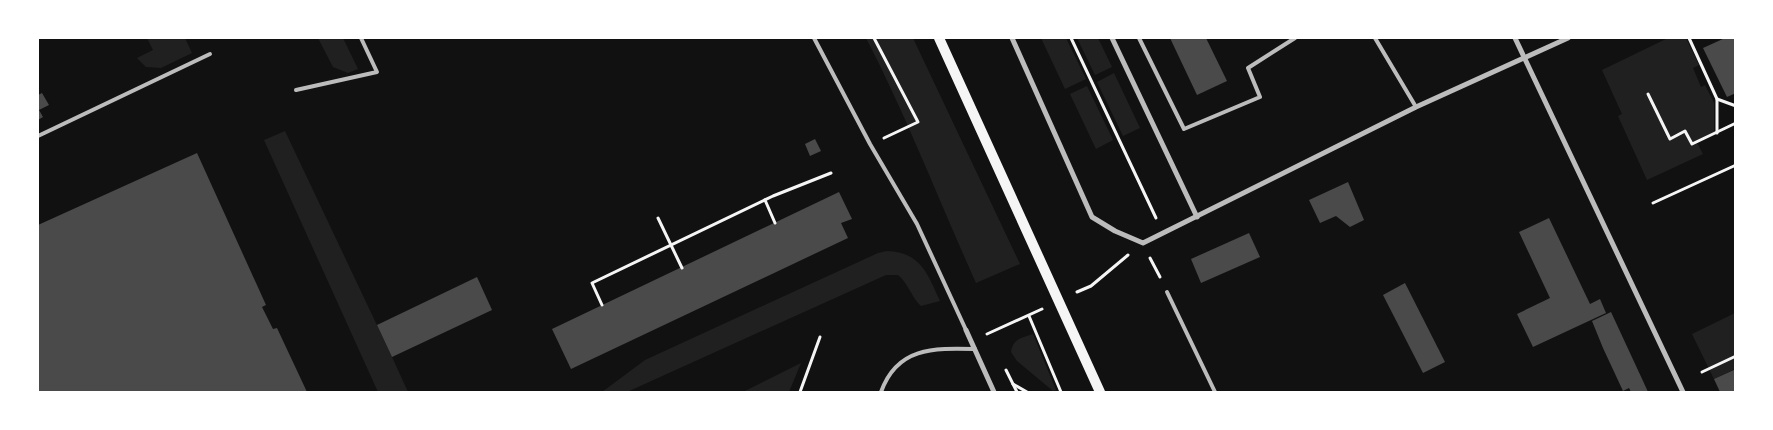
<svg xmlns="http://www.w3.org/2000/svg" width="1773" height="430" viewBox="0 0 1773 430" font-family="'Times New Roman',serif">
  <rect width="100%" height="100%" fill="#111"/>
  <g fill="#202020">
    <path d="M 147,38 L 185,38 L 192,53 L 161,68 L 146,67 L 137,58 L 153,50 Z"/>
    <path d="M 318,38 L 343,38 L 358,69 L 348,73 L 333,67 Z"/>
    <path d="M 866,38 L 913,38 L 1020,264 L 976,283 C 939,201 907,117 866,38 Z"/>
    <path d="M 1041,38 L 1066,38 L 1086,79 L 1065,89 Z"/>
    <path d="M 1077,38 L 1098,38 L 1112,67 L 1095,75 Z"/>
    <path d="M 1668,38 L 1686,38 L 1699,65 L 1693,68 L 1701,87 L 1705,85 L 1714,103 L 1714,132 L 1696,141 L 1703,154 L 1647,180 L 1618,116 L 1622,114 L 1602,70 Z"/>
    <path d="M 1114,73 L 1140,128 L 1123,136 L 1097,82 Z"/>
    <path d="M 1087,86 L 1113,140 L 1096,149 L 1070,94 Z"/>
    <path d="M 285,131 L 392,357 L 408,392 L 378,392 L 264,140 Z"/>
    <path d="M 887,251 C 921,252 928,275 940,301 L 921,306 C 911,297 909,284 898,275 L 886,275 L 627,392 L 602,392 L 645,360 L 878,253 Z"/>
    <path d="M 1735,313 L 1735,369 L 1714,379 L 1692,334 Z"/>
    <path d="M 1033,334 L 1056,390 L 1053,391 L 1017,361 L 1011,352 C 1013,339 1021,338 1033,334 Z"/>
    <path d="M 801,363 L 789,392 L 743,392 Z"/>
  </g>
  <g fill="#4a4a4a">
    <path d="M 1170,38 L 1206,38 L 1227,81 L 1197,95 Z"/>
    <path d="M 1725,38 L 1736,38 L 1736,93 L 1727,97 L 1703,48 Z"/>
    <path d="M 42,93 L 49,105 L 39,110 L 43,117 L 38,120 L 38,95 Z"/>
    <path d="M 815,139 L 821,151 L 810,156 L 805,144 Z"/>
    <path d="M 197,153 L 266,305 L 262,307 L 273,329 L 277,328 L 307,392 L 38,392 L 38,225 Z"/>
    <path d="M 1348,182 L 1364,220 L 1350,227 L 1336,216 L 1320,223 L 1309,200 Z"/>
    <path d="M 839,192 L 852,219 L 841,223 L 848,238 L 571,369 L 552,329 Z"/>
    <path d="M 1549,218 L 1590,304 L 1600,299 L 1606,313 L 1533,347 L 1517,314 L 1550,298 L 1519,232 Z"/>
    <path d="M 1249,233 L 1260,257 L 1201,283 L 1191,259 Z"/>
    <path d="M 477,277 L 492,310 L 392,357 L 377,325 Z"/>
    <path d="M 1405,283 L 1445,362 L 1423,373 L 1383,295 Z"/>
    <path d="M 1611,312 L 1643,381 L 1648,392 L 1631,392 L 1629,388 L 1623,391 L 1603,348 L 1592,321 Z"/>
    <path d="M 1736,369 L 1736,392 L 1720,392 L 1714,379 Z"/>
  </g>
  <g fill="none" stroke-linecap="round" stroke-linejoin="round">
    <g stroke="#f5f5f5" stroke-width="3">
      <path d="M 874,38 L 918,122 L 884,138"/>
      <path d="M 1071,38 L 1156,218"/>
      <path d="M 1689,38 L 1717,99 L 1717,133"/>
      <path d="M 1648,94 L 1670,139 L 1685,131 L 1692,144 L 1736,123"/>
      <path d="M 1717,99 L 1736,106"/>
      <path d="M 765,200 L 775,223"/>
      <path d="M 1653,203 L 1736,165"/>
      <path d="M 658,218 L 682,268"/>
      <path d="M 1150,258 L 1160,277"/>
      <path d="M 1077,292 L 1091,286 L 1128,255"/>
      <path d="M 602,305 L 592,283 L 773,196 L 831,173"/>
      <path d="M 1029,316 L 1061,392"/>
      <path d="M 987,334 L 1042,309"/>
      <path d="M 1006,370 L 1017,392"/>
      <path d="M 1702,372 L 1736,356"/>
      <path d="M 1013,384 L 1027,392"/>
      <path d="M 800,392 L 820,337"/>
    </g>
    <g stroke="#bcbcbc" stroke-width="4">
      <path d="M 814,38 L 870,144 L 917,224 L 966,330"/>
      <path d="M 1139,38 L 1184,129 L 1260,97 L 1248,68 L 1295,38"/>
      <path d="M 1375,38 L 1416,107"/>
      <path d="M 296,90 L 377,72 L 361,38"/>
      <path d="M 38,136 L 210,54"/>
      <path d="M 1167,292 L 1215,392"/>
      <path d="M 881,392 C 897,347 933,348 975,349"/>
    </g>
    <g stroke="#bcbcbc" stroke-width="5">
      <path d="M 1012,38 L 1092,217 L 1115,231 L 1143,243 L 1416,107 L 1568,38"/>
      <path d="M 1112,38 L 1197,217"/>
      <path d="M 1515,38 L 1683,392"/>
      <path d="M 966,330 L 994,392"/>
    </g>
    <path stroke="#f5f5f5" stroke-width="10" d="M 939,38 L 1100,392"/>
  </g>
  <rect width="1773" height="430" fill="none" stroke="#ffffff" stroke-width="78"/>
</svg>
